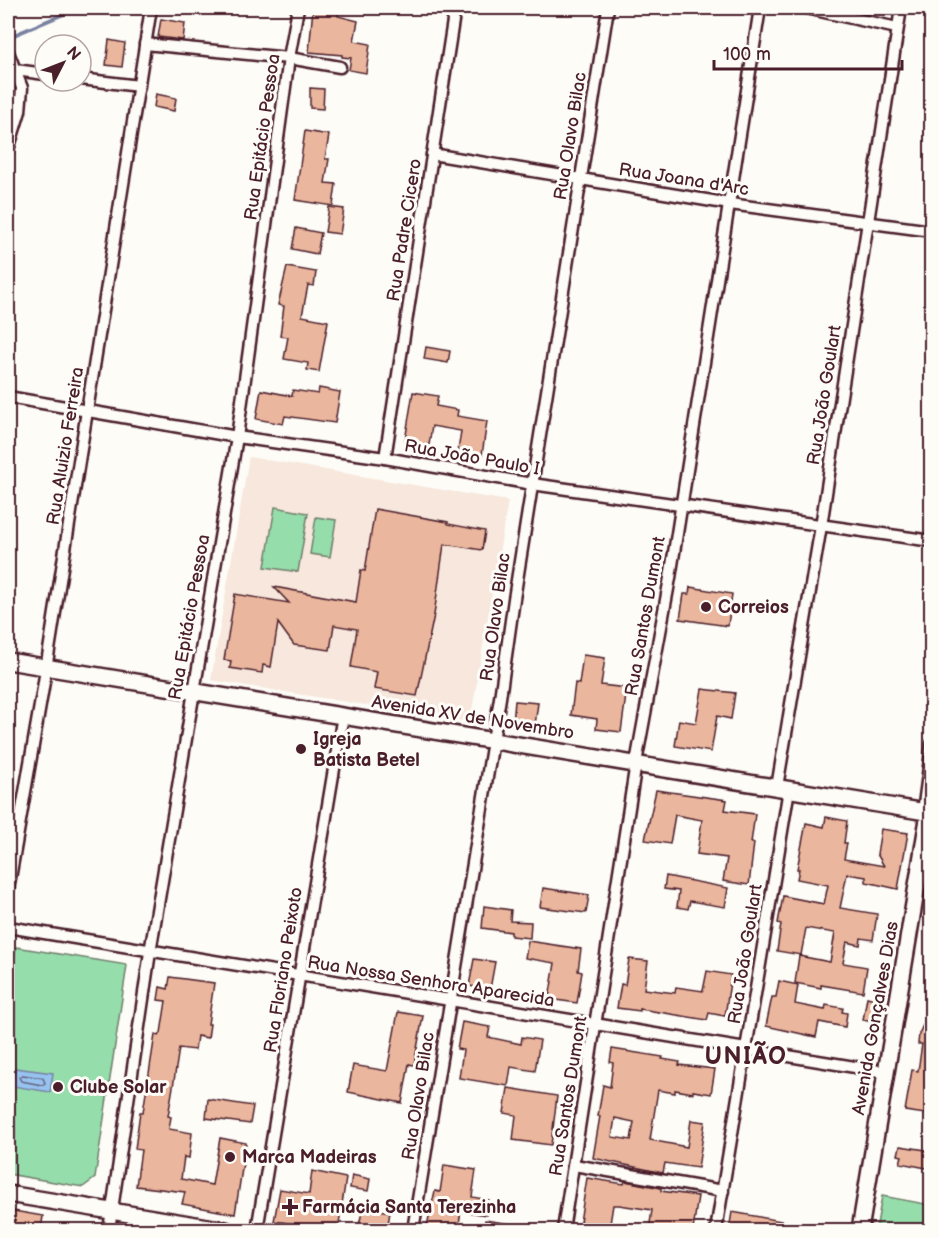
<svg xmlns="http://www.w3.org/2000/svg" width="939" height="1238" viewBox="0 0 939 1238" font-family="'Balsamiq Sans',sans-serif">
  <rect width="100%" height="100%" fill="#fdfcf7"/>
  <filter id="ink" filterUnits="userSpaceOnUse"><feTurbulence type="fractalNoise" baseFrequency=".0167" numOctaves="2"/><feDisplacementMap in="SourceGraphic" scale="12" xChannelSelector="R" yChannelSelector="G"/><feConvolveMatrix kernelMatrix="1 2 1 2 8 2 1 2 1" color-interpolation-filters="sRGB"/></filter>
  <g filter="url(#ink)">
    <path fill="#f7e7dc" d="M 249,457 L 508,501 L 470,722 L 211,680 Z"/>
    <g fill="#95ddab" stroke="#707e6b" stroke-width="1.5">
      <path d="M 275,507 L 308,513 L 298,572 L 265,567 Z"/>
      <path d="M 316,517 L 336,520 L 330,557 L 310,554 Z"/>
      <path d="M 16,947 L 127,965 L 95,1178 L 83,1187 L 8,1174 L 8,1000 Z"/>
      <path d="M 882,1196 L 931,1205 L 931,1230 L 876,1230 Z"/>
    </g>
    <path fill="#96c3f0" stroke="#7881a1" stroke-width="1.5" d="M 15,1068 L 53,1073 L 50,1092 L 12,1086 Z"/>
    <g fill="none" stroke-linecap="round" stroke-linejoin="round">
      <path stroke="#68617a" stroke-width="1.5" d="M 23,1075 L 43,1078 L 45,1083 L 42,1085 L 21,1081 L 19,1077 Z"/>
      <path stroke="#7881a1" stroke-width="4" d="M 14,35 L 78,8"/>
    </g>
    <g fill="#eab69d" stroke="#4a1f2b" stroke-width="1.5" fill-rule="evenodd">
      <path d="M 313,8 L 337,8 L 338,16 L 358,21 L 354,41 L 370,44 L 366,73 L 349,70 L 351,58 L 342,57 L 342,55 L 309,52 Z"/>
      <path d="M 161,19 L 185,23 L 183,40 L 158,37 Z"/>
      <path d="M 109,40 L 125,43 L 122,67 L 106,65 Z"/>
      <path d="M 310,88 L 324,89 L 323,109 L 310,108 Z"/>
      <path d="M 156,94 L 176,98 L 174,111 L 154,107 Z"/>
      <path d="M 305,131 L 329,135 L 325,159 L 329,159 L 325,183 L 336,184 L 333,206 L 295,200 Z"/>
      <path d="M 329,207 L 344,209 L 340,234 L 325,232 Z"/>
      <path d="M 296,228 L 321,233 L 317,254 L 292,249 Z"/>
      <path d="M 287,267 L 316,272 L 314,286 L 308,285 L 302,316 L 328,321 L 319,372 L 307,370 L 308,363 L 284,359 L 288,337 L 280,336 L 284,306 L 278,305 Z"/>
      <path d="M 426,347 L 450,351 L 448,363 L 424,359 Z"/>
      <path d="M 319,388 L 340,392 L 335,423 L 285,416 L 283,424 L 256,419 L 261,390 L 292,396 L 293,390 L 318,394 Z"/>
      <path d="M 413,392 L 438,396 L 436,406 L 458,410 L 457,416 L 487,421 L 482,455 L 458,451 L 461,431 L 432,426 L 429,445 L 405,441 Z"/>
      <path d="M 375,509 L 448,522 L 448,524 L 485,531 L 482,550 L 444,544 L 434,615 L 417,696 L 374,689 L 377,672 L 351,667 L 357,629 L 334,625 L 330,650 L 294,645 L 278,623 L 271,667 L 263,665 L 262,673 L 230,668 L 231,661 L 224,660 L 235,594 L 289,603 L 274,587 L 356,602 L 361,570 L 365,571 Z"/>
      <path d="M 690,587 L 732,594 L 728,626 L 680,619 L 684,594 L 689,594 Z"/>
      <path d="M 583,655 L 605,658 L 601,685 L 627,688 L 621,732 L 596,729 L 597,719 L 571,715 L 575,683 L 579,684 Z"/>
      <path d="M 702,689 L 735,693 L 731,719 L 717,716 L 711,752 L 675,746 L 679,720 L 696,723 Z"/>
      <path d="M 515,701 L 538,703 L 535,725 L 513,723 Z"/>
      <path d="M 656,790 L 727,800 L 725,810 L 755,814 L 751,843 L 754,843 L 749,885 L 723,881 L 727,858 L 697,854 L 702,820 L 675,815 L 670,844 L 645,840 Z"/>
      <path d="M 826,817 L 847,821 L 844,843 L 847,843 L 844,859 L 884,866 L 877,854 L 881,829 L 908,833 L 898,889 L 866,882 L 866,877 L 847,874 L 840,908 L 877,914 L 873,940 L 861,938 L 860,945 L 847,942 L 843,963 L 867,967 L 863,992 L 821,985 L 821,988 L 795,983 L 799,956 L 830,962 L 835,933 L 806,928 L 801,955 L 777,951 L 781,924 L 778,923 L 783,896 L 824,904 L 828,885 L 797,879 L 799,869 L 797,869 L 806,823 L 824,827 Z"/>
      <path d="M 666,876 L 728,888 L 725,907 L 690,901 L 688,909 L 677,907 L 679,891 L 664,889 Z"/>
      <path d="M 543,888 L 589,895 L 586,913 L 540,907 Z"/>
      <path d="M 484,906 L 511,910 L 510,921 L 531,922 L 530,938 L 511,936 L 511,932 L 482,928 Z"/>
      <path d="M 528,941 L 581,949 L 578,971 L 582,972 L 577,1003 L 549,999 L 555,963 L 525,958 Z"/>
      <path d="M 474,959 L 495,962 L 490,989 L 469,986 Z"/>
      <path d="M 629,959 L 648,961 L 644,989 L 675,993 L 676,987 L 703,991 L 707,971 L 731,975 L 725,1016 L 709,1013 L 707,1020 L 640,1009 L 640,1011 L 617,1008 L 621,984 L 625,985 Z"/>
      <path d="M 170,977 L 214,983 L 208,1024 L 210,1024 L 208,1038 L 197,1036 L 195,1050 L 179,1048 L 174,1081 L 168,1116 L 171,1117 L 169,1129 L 192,1133 L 189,1158 L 184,1157 L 181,1179 L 212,1185 L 220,1138 L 246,1143 L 235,1214 L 182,1204 L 185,1192 L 136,1186 L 141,1150 L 135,1149 L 140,1112 L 143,1112 L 155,1035 L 159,1036 L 161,1033 L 166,1001 L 158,1000 L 160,987 L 168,989 Z"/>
      <path d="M 779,981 L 798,985 L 795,1004 L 825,1010 L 826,1005 L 843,1008 L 842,1012 L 847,1013 L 845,1027 L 819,1022 L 816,1037 L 766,1026 L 772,997 L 776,997 Z"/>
      <path d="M 867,997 L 880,1000 L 877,1023 L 863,1020 Z"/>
      <path d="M 932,1005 L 932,1115 L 905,1111 L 912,1070 L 918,1071 L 922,1044 L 918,1044 L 919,1034 Z"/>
      <path d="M 398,1012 L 423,1016 L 414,1065 L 409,1064 L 402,1103 L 348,1092 L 353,1065 L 387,1071 Z"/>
      <path d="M 462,1022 L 490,1027 L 488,1037 L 521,1044 L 522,1037 L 540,1040 L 535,1071 L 511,1067 L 508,1086 L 459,1078 L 463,1050 L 457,1049 Z"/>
      <path d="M 612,1049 L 663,1057 L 662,1059 L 680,1062 L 679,1065 L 715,1069 L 711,1094 L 693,1091 L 693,1093 L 675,1090 L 675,1093 L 658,1090 L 650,1140 L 687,1147 L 691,1120 L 705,1122 L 698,1168 L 665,1163 L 663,1173 L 593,1158 L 600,1116 L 598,1116 L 603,1085 L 610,1087 L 613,1063 L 610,1062 ZM 615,1118 L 634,1122 L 631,1140 L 612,1137 Z"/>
      <path d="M 508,1088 L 557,1096 L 551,1145 L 513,1140 L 516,1115 L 504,1113 Z"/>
      <path d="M 208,1099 L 253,1106 L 250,1124 L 206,1118 Z"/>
      <path d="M 900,1146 L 932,1151 L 932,1169 L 900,1163 L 902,1156 L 898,1155 Z"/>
      <path d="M 444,1165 L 476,1170 L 472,1197 L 489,1200 L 486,1215 L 461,1211 L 458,1230 L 426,1230 L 435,1191 L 440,1192 Z"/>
      <path d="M 312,1171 L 346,1178 L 338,1230 L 274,1221 L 280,1189 L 309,1194 Z"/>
      <path d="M 352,1175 L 370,1179 L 368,1191 L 350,1188 Z"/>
      <path d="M 587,1178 L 624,1184 L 625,1181 L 661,1188 L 661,1191 L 698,1196 L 693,1230 L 649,1230 L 652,1210 L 619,1205 L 613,1205 L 609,1230 L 595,1230 L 596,1225 L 580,1222 Z"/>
      <path d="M 363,1207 L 390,1212 L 387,1230 L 358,1230 Z"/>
      <path d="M 8,1210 L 43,1216 L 41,1230 L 8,1230 Z"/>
      <path d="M 732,1212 L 787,1222 L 785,1230 L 729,1230 Z"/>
      <path d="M 485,1220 L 516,1225 L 516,1230 L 483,1230 Z"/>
    </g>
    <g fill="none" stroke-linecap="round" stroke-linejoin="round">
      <g stroke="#4a1f2b" stroke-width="15">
        <g id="street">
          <path d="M 806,8 L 897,28"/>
          <path d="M 145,44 L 289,58 L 340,67"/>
          <path d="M 8,52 L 22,88 L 20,111 L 8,150"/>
          <path d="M 8,69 L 45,74"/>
          <path d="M 81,79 L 139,86"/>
          <path d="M 432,154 L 730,204 L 932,231"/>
          <path d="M 8,397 L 237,437 L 385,458 L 532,484 L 932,541"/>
          <path d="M 385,458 L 455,8"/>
          <path d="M 777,787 L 821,526 L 901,8"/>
          <path d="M 923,812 L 932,744"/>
          <path d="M 8,890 L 43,688 L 151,8"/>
          <path d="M 8,927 L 885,1072"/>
          <path d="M 574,1165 L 723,1191"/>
          <path d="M 109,1230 L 150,952 L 237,437 L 289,58 L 298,8"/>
          <path d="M 257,1230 L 343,715"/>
          <path d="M 413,1230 L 500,698 L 514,599 L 608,8"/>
          <path d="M 563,1230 L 636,763 L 670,578 L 760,8"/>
          <path d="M 716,1230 L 789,789"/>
        </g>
      </g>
      <g stroke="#4a1f2b" stroke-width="20">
        <g id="secondary">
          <path d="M 8,661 L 932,813"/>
          <path d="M 8,1194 L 226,1230"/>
          <path d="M 860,1230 L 929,813"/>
        </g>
      </g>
      <use href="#street" stroke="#fdfcf7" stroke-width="10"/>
      <use href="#secondary" stroke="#fdfcf7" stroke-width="15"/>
    </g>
  </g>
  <g fill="#4a1f2b" stroke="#fdfcf7" stroke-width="2">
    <circle cx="706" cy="607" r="6"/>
    <circle cx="301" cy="749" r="6"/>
    <circle cx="58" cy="1087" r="6"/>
    <circle cx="230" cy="1157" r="6"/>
    <path d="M287 1198h6v6h6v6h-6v6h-6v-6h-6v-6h6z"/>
  </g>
  <g text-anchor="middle" stroke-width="6" stroke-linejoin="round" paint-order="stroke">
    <g font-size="18" fill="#4a1f2b" stroke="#fdfcf7">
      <text transform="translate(570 136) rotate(-81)" y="6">Rua Olavo Bilac</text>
      <text transform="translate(262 137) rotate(-82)" y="6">Rua Epitácio Pessoa</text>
      <text transform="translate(684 179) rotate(9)" y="6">Rua Joana d'Arc</text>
      <text transform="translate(404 230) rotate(-81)" y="6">Rua Padre Cicero</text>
      <text transform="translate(824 395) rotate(-81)" y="6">Rua João Goulart</text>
      <text transform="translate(65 446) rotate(-81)" y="6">Rua Aluizio Ferreira</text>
      <text transform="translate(472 457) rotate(10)" y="6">Rua João Paulo I</text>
      <text transform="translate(645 616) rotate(-80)" y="6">Rua Santos Dumont</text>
      <text transform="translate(189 617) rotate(-80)" y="6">Rua Epitácio Pessoa</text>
      <text transform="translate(495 617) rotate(-82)" y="6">Rua Olavo Bilac</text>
      <text transform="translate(473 717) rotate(9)" y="6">Avenida XV de Novembro</text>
      <text transform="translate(745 954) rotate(-81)" y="6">Rua João Goulart</text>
      <text transform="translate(283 970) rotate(-81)" y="6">Rua Floriano Peixoto</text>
      <text transform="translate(431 981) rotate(9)" y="6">Rua Nossa Senhora Aparecida</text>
      <text transform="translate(875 1018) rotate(-80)" y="6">Avenida Gonçalves Dias</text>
      <text transform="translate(418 1096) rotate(-81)" y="6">Rua Olavo Bilac</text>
      <text transform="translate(568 1096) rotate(-81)" y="6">Rua Santos Dumont</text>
    </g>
    <g font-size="18" font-weight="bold" fill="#4a1f2b" stroke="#fdfcf7" text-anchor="start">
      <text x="718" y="613">Correios</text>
      <text x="313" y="745">Igreja<tspan x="313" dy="21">Batista Betel</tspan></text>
      <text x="70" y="1093">Clube Solar</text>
      <text x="242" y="1163">Marca Madeiras</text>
      <text x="302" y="1213">Farmácia Santa Terezinha</text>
    </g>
    <g font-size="24" font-weight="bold" letter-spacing="1.5" fill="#4a1f2b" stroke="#fdfcf7">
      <text x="746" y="1064">UNIÃO</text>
    </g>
  </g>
  <rect width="939" height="1238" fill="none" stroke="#fdfcf7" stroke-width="30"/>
  <rect x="15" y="15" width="909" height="1208" fill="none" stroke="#4a1f2b" stroke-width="2" filter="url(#ink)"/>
  <g transform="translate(63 63) rotate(48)"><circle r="28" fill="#fdfcf7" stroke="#b5a4a5" stroke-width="1.5"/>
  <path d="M0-4.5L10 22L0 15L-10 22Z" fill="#4a1f2b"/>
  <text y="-9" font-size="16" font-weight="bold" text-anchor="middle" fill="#4a1f2b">N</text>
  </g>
  <path d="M714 60v9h188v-9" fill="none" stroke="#4a1f2b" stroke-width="3"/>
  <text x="723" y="60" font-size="18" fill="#4a1f2b" stroke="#fdfcf7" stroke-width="4.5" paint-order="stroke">100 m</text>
</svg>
